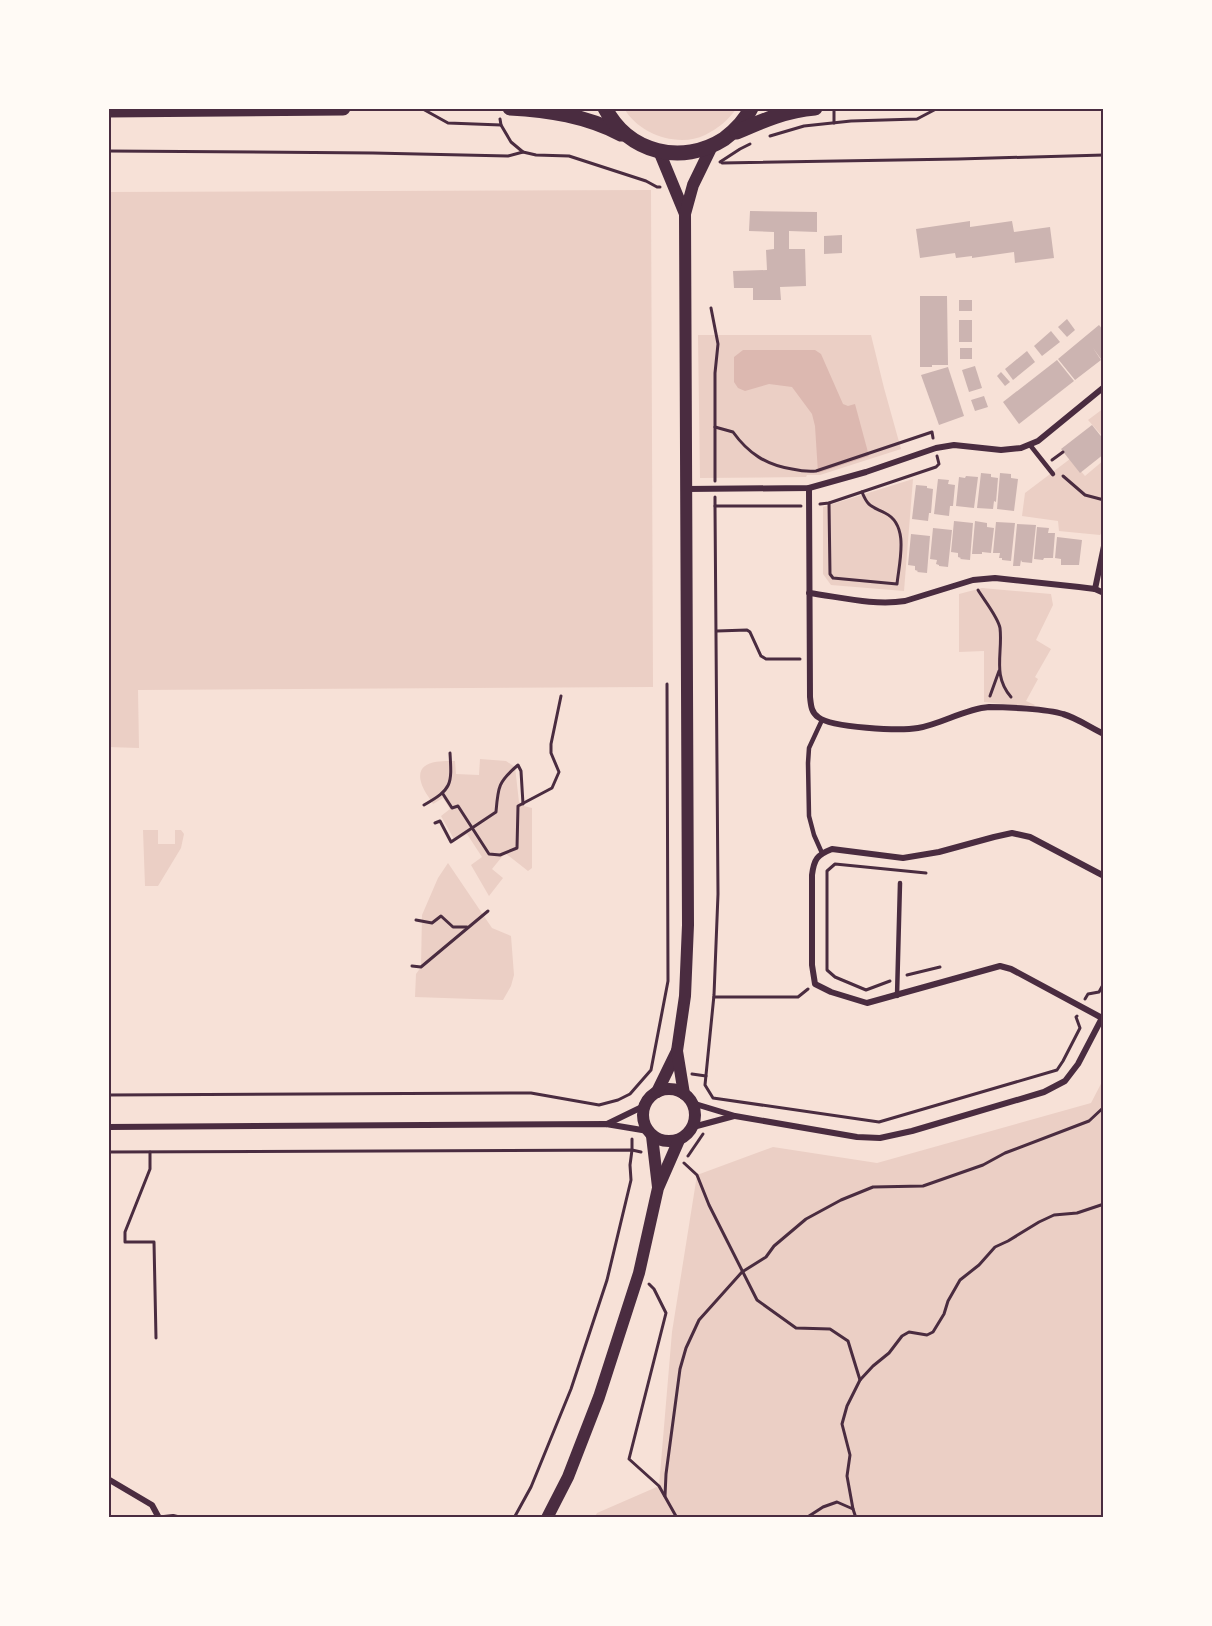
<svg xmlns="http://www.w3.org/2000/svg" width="1212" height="1626" viewBox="0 0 1212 1626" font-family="Spectral,serif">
  <rect width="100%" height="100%" fill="#f7e1d7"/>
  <g fill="#ebcfc5">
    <path d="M 624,108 L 737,108 C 728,120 719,128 705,135 C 678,148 638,134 624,108 Z"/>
    <path d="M 651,190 L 653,687 L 138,690 L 139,748 L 108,747 L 108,192 Z"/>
    <path d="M 698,335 L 871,335 L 884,388 L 901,449 L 820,475 L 807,475 L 806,477 L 700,478 Z"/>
    <path d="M 1104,408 L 1104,438 L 1088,420 Z"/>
    <path d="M 1070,459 L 1085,476 L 1104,460 L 1104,528 L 1100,535 L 1059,531 L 1058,521 L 1022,516 L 1025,493 Z"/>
    <path d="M 913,479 L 904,591 L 831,585 L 823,574 L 823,507 Z"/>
    <path d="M 982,588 L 1051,594 L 1053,605 L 1036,640 L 1051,649 L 1035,677 L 1038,679 L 1026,701 L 1035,705 L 1033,707 L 984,702 L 984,651 L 959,652 L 959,594 Z"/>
    <path d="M 480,759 L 506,761 L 515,767 L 519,802 L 524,806 L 532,808 L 532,868 L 528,871 L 505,853 L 492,869 L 503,878 L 489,896 L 471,865 L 482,857 L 467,834 L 455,841 L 441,816 L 450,809 L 443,798 L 433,804 C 429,797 423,790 421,782 C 415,760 441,761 455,761 L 456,774 L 479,775 Z"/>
    <path d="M 158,830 L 158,844 L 175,844 L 175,830 L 181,830 L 184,834 L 181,848 L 158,886 L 145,886 L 143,830 Z"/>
    <path d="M 448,863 L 492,928 L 511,936 L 514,975 L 511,986 L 503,1000 L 415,997 L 416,974 L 421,967 L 422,915 L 438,878 Z"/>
    <path d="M 1104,1078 L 1104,1518 L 594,1518 L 597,1513 L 659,1486 L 672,1332 L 697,1175 L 773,1147 L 877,1163 L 1091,1103 Z"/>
  </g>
  <path fill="#dcb8b0" d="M 743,350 L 815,350 L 821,354 L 843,404 L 848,406 L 855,404 L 869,456 L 818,473 L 815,426 L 812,414 L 792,387 L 769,384 L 745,391 L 738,388 L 734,382 L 734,357 Z"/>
  <g fill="#ccb4b1">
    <path d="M 750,211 L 817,212 L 817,232 L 789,231 L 789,249 L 805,249 L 806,286 L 780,287 L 781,300 L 753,300 L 753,288 L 734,288 L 733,271 L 767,270 L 766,250 L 774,249 L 774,232 L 749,231 Z"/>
    <path d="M 970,221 L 970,227 L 1012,221 L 1014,232 L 1050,227 L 1054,258 L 1015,263 L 1014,252 L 972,258 L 972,256 L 956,258 L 955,253 L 920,258 L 916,229 Z"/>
    <path d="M 842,235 L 842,253 L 824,254 L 824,236 Z"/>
    <path d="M 920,296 L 947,296 L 948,365 L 932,365 L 932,367 L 920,367 Z"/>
    <rect x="959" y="300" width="13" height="11"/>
    <path d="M 1067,319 L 1075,330 L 1067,337 L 1058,327 Z"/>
    <rect x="959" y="320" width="13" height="22"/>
    <path d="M 1099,325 L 1104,331 L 1104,356 L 1101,359 L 1093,348 L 1101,360 L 1075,380 L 1058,359 Z"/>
    <path d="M 1051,331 L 1060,342 L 1042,356 L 1034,346 Z"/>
    <rect x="960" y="348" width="12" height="11"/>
    <path d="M 1027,351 L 1035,362 L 1013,380 L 1005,369 Z"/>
    <path d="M 1057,360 L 1074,381 L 1019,424 L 1003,402 Z"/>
    <path d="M 975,366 L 982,388 L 969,392 L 962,370 Z"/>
    <path d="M 948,367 L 964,416 L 939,425 L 921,375 Z"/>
    <path d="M 1001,372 L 1010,382 L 1005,386 L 997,376 Z"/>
    <path d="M 984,396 L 988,407 L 975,411 L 971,400 Z"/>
    <path d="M 1092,425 L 1104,440 L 1104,454 L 1080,473 L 1061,449 Z"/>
    <path d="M 981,473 L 991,474 L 991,477 L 998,478 L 996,502 L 994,501 L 993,509 L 977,508 Z"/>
    <path d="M 1000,473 L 1011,474 L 1011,478 L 1018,479 L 1014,511 L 997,509 Z"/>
    <path d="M 966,476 L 978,477 L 974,508 L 956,506 L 959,477 L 965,478 Z"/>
    <path d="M 938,479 L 949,480 L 948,484 L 955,485 L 953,506 L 950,506 L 949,516 L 934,514 Z"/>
    <path d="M 916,485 L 927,486 L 927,488 L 933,489 L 931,513 L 929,513 L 928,521 L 912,519 Z"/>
    <path d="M 954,521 L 973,523 L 970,560 L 960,559 L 961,558 L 958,557 L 958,553 L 951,552 Z"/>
    <path d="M 975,521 L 987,523 L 987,527 L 994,528 L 991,553 L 982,552 L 982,554 L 972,554 Z"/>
    <path d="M 996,522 L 1015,523 L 1011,561 L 1002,560 L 1002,558 L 999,558 L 1000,553 L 993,553 Z"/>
    <path d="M 1017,524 L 1036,525 L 1032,563 L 1022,562 L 1021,560 L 1020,566 L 1013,566 Z"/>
    <path d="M 1037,527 L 1049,528 L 1048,533 L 1055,533 L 1053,558 L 1044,558 L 1043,560 L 1034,559 Z"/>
    <path d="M 933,528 L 952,530 L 948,567 L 939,566 L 939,565 L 936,564 L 937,560 L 930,559 Z"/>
    <path d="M 911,534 L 930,536 L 927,573 L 917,572 L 918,571 L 915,570 L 915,566 L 908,565 Z"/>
    <path d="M 1057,537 L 1082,540 L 1079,565 L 1061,565 L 1061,559 L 1055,558 Z"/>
  </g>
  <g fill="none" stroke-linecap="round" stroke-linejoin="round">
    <g stroke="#4a2c40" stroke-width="3">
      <path d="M 421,108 L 448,123 L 501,125"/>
      <path d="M 500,119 L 501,125 L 511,142 L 523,152 L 536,155 L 569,156 L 646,181 L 657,187 L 660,187"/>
      <path d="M 834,123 L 834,108"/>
      <path d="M 770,136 L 804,126 L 851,121 L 917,119 L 938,108"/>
      <path d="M 108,151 L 373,153 L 508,156 L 523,152"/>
      <path d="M 720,162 L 740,149 L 750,144"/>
      <path d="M 722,163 L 958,159 L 1104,155"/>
      <path d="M 711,308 L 718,344 L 715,373 L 715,481"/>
      <path d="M 715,427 L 733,432 C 748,453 766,465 792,469 C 801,471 808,472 816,471 L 932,432 L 933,438"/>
      <path d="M 1052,460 L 1063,452"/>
      <path d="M 1063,476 L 1085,495 L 1104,500"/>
      <path d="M 715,497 L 715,506 L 801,506"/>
      <path d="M 829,503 L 830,574 L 833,578 L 897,584 C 899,563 910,525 885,513 C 871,506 868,507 862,492"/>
      <path d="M 820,504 L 829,503 L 936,467 L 939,464 L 937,456"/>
      <path d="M 715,506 L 718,894 L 714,995 L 705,1085 L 713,1098 L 879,1122 L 1057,1070 L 1063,1061 L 1080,1028 L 1076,1017 L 1077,1016"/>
      <path d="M 978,590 C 984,600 998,617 1000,628 C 1003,653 992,675 1011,697"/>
      <path d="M 717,631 L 747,630 L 750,632 L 761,656 L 766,659 L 800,659"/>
      <path d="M 990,696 L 999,671"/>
      <path d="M 443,794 L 452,808 L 458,806 L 489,854 L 500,855 L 517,848 L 518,806 L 552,788 L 559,772 L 551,753 L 551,744 L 561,696"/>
      <path d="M 424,805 C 452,789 452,785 450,753"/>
      <path d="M 435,823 L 440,821 L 451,842 L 496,812 C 498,787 498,782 518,765 L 521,771 L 523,804"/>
      <path d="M 416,920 L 432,923 L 441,916 L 453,927 L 467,927"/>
      <path d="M 412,966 L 421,967 L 488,911"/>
      <path d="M 907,975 L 940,967"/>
      <path d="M 890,981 L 866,990 L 835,977 L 827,970 L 827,871 L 835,864 L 926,873"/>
      <path d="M 714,997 L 798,997 L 808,989"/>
      <path d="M 1085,999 L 1088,994 L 1099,992 L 1104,983"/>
      <path d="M 692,1074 L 706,1076"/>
      <path d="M 108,1095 L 531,1093 L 599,1105 L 618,1100 L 630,1094 L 651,1070 L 668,981 L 667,684"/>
      <path d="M 108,1152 L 632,1150 L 641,1152"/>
      <path d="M 150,1152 L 150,1169 L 125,1232 L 125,1242 L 154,1242 L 156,1338"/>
      <path d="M 688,1156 L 703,1134"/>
      <path d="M 684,1163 L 697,1175 L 709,1205 L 757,1300 L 796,1328 L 830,1329 L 848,1341 L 860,1380"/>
      <path d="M 649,1284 L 654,1289 L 666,1313 L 629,1459 L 659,1486 L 677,1518"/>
      <path d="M 665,1496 L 666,1474 L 680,1369 L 686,1348 L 699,1320 L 742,1272 L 766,1257 L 774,1246 L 806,1219 L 841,1200 L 873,1187 L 923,1186 L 983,1165 L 1005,1153 L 1089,1121 L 1104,1107"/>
      <path d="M 853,1509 L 847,1476 L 850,1455 L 842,1424 L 847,1406 L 860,1380 L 873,1366 L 889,1353 L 902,1336 L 909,1332 L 927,1335 L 933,1332 L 944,1314 L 948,1301 L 960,1280 L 979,1265 L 995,1247 L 1008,1241 L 1039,1222 L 1054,1215 L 1077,1213 L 1104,1204"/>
      <path d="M 514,1518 L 531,1487 L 571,1389 L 607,1280 L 631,1180 L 630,1165 L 632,1150 L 632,1139"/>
      <path d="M 806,1518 L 823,1507 L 837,1502 L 853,1509 L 856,1518"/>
    </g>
    <g stroke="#4a2c40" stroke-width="4.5">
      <path d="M 1030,445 L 1053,474"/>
      <path d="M 822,720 L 809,748 L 808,763 L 809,816 L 814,835 L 822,853"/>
      <path d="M 897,996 L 900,883"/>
    </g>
    <g stroke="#4a2c40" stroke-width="6">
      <path d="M 809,488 L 810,697 C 811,705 811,712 818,717 C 832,728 900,731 918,728 C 942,724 964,709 989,707 C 1006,707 1047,709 1063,714 C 1077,718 1091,728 1104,734"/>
      <path d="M 687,489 L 809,488 L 866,472 L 936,448 L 954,445 L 1001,450 L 1021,448 L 1038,441 L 1104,387"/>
      <path d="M 1095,589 L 1104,546"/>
      <path d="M 809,593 C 840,597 874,606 905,601 L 973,580 L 995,578 L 1079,587 L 1095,589 L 1104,593"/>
      <path d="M 1102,1018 L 1011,969 L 1000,966 L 867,1003 L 831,992 L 815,984 L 812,965 L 812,875 C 814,859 817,855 832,849 L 903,858 L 939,852 L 994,837 L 1012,833 L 1030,837 L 1104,876"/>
      <path d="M 692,1103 L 735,1116 L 857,1137 L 880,1138 L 912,1131 L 1044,1092 L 1065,1081 L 1078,1064 L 1103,1016"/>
      <path d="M 607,1124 L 644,1106"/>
      <path d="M 108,1127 L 606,1124 L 648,1131"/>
      <path d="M 693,1127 L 734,1116"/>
      <path d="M 108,1479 L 152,1505 L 159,1518"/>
      <path d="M 164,1518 L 173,1517 L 177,1518"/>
    </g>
    <g stroke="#4a2c40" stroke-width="12">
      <path d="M 659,151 L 685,214"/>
      <circle cx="669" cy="1115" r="26"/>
      <path d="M 657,1092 L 677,1051"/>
      <path d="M 684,1094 L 677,1051 L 685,996 L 688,925 L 685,214 L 693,185 L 712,146"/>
      <path d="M 652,1136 L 658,1187"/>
      <path d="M 547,1518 L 568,1477 L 599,1397 L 639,1273 L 658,1188 L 679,1140"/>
    </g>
    <g stroke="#4a2c40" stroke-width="15">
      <path d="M 510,108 C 549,110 586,116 621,134"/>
      <path d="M 605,108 C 628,153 682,166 724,139 C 735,131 745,121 751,108"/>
      <path d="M 108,110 L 343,108"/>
      <path d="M 737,132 C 762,121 787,110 815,108"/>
    </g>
  </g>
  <rect width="1212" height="1626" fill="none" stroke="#fffaf5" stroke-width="219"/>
  <rect x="110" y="110" width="992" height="1406" fill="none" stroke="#4a2c40" stroke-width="2"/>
</svg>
